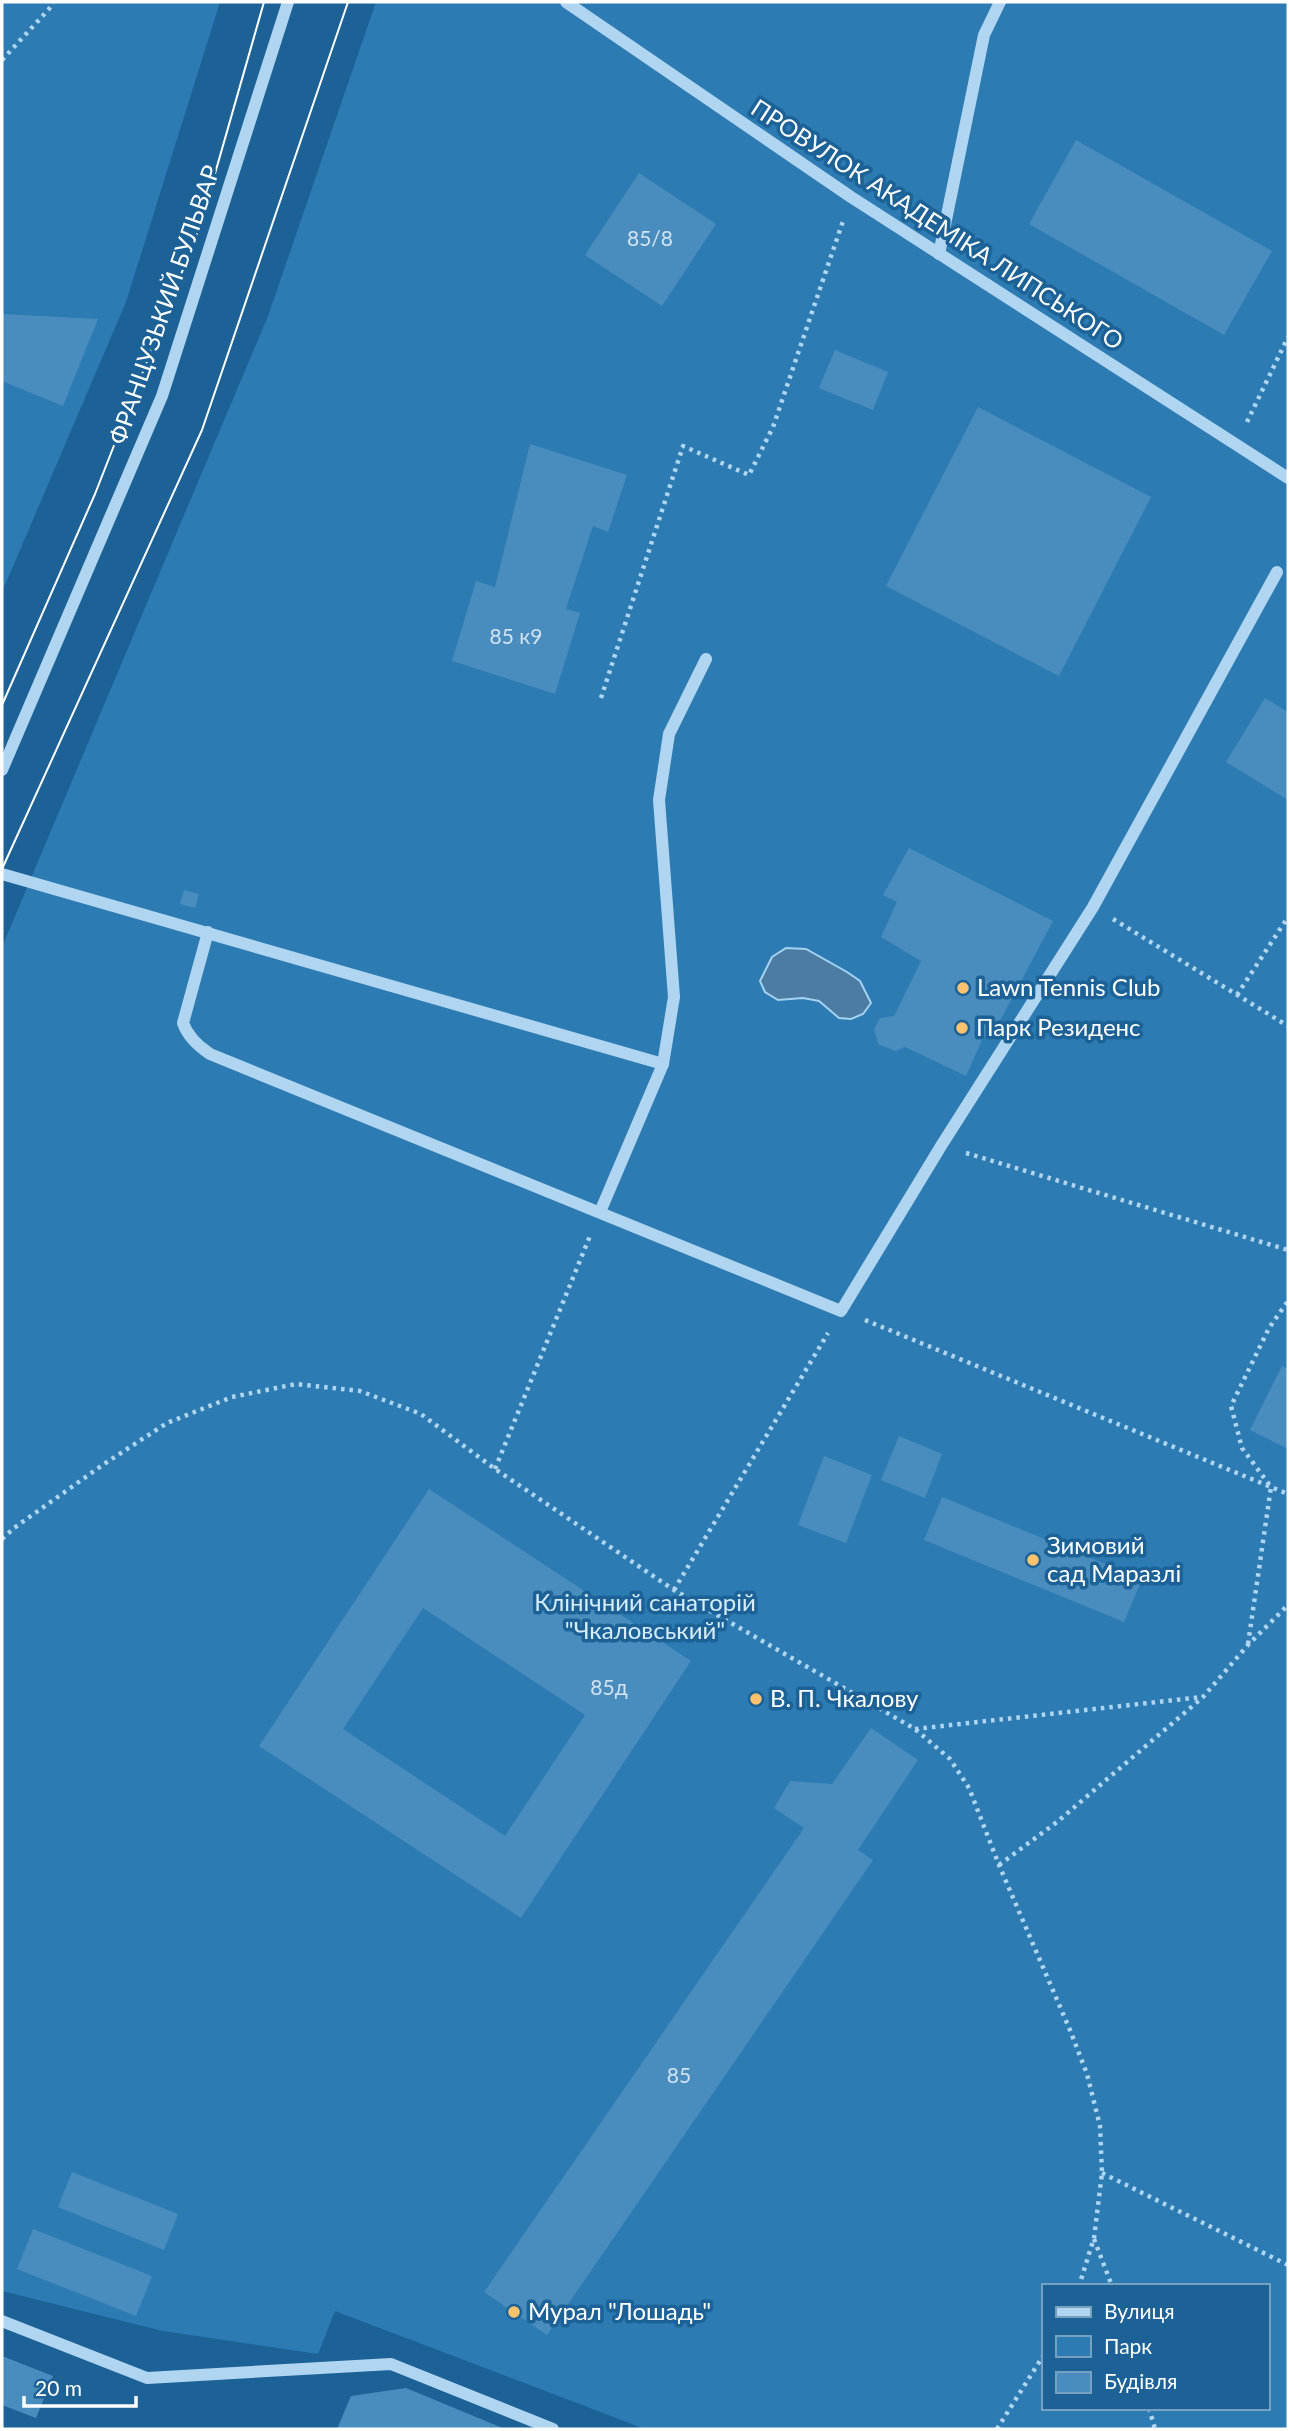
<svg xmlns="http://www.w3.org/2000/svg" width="1290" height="2431" viewBox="0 0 1290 2431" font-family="Lato,sans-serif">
  <rect width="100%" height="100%" fill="#1c6297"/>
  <g fill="#2c7bb3" fill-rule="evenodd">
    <path d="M 2,2 L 220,2 L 126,302 L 2,592 Z"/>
    <path d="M 376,2 L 1288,2 L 1288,2429 L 645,2429 L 335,2311 L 318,2354 L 163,2331 L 2,2291 L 2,947 L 268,316 ZM 1043,2286 L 1267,2286 L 1267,2408 L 1043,2408 Z"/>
  </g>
  <path fill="#4c7ca1" stroke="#a3d2f2" stroke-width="2" d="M 786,948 L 806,949 L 847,972 L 860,981 L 871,1003 L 863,1014 L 851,1019 L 839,1018 L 819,1001 L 803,998 L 778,1000 L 765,992 L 760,981 L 772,957 Z"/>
  <g fill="#498dbf" fill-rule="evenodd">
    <path d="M 1076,140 L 1272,251 L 1224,335 L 1029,224 Z"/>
    <path d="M 639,173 L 716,224 L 662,306 L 585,255 Z"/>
    <path d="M 2,314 L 98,319 L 63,406 L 2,381 Z"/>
    <path d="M 835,350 L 888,372 L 873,410 L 819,388 Z"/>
    <path d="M 978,407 L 1151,497 L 1059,676 L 886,586 Z"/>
    <path d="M 530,444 L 627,475 L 608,532 L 593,526 L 566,609 L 580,613 L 555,694 L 452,661 L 476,581 L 495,587 Z"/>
    <path d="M 1265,698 L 1288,712 L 1288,800 L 1226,762 Z"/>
    <path d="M 909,848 L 1053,921 L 991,1038 L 984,1036 L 966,1076 L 905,1047 L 895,1051 L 878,1044 L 874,1029 L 880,1018 L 894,1016 L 921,961 L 881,937 L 897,902 L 883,895 Z"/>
    <path d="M 184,890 L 199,894 L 195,908 L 180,904 Z"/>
    <path d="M 1282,1366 L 1288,1369 L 1288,1449 L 1250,1430 Z"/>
    <path d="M 899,1436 L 942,1454 L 925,1498 L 881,1480 Z"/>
    <path d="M 824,1456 L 872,1475 L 846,1543 L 798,1525 Z"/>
    <path d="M 429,1489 L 691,1661 L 521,1918 L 259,1746 ZM 423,1608 L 585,1715 L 505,1836 L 343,1729 Z"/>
    <path d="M 942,1497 L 1142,1579 L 1124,1622 L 924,1540 Z"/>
    <path d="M 871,1728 L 918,1760 L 858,1850 L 873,1860 L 547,2335 L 484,2292 L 804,1828 L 774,1808 L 790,1781 L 832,1784 Z"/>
    <path d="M 72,2172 L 178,2214 L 164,2250 L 58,2207 Z"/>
    <path d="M 33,2229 L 152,2276 L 136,2316 L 17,2269 Z"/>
    <path d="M 2,2356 L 53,2376 L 36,2418 L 2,2405 Z"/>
    <path d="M 406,2388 L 505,2429 L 337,2429 L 351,2396 Z"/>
  </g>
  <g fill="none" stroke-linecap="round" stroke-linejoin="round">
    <g stroke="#b0d5f0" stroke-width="4.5" stroke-dasharray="3.5 5" stroke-linecap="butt">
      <path d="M 2,60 L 49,9 L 53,2"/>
      <path d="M 1247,422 L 1288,337"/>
      <path d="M 601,698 L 683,446 L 749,475 L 773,427 L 843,221"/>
      <path d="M 1113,919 L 1288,1026"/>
      <path d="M 1237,995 L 1288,917"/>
      <path d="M 966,1153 L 1288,1250"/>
      <path d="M 865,1320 L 1288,1494"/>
      <path d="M 495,1469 L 590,1236"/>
      <path d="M 2,1539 L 14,1528 L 104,1464 L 167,1423 L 232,1397 L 296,1384 L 360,1391 L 421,1414 L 495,1469 L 674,1590 L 915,1729 L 950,1759 L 969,1788 L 999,1865 L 1070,2030 L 1087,2074 L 1100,2126 L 1102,2173 L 1094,2238 L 1079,2286"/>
      <path d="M 674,1590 L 828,1333"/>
      <path d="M 1248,1644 L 1271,1487 L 1242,1448 L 1231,1406 L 1269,1328 L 1288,1301"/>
      <path d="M 915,1729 L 1202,1697"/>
      <path d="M 999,1865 L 1057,1822 L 1203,1697 L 1248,1645 L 1288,1605"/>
      <path d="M 1102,2173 L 1288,2265"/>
      <path d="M 1094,2239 L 1112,2286"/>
      <path d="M 1149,2408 L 1155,2429"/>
      <path d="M 997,2429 L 1043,2356"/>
    </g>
    <g stroke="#b0d5f0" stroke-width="12">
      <path d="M 566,2 L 851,197 L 1288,478"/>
      <path d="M 939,254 L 984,35 L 1000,2"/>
      <path d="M 2,770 L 162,396 L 288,2"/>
      <path d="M 2,874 L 663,1064"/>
      <path d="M 208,932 L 183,1023 C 188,1037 198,1046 210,1054 L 841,1311 L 941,1146 L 1093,907 L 1277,572"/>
      <path d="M 600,1212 L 663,1064 L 674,997 L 659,800 L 669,734 L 706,659"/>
      <path d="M 2,2321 L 147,2378 L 391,2364 L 553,2429"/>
    </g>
    <g stroke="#fff" stroke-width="2">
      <path d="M 2,705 L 95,494 L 200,226 L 264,2"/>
      <path d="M 2,869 L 202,430 L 348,2"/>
    </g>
  </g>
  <g fill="#ffc26e" stroke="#1c6297" stroke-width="2.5">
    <circle cx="963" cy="988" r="7"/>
    <circle cx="962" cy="1028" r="7"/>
    <circle cx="1033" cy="1560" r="7"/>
    <circle cx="756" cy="1699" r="7"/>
    <circle cx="514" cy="2312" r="7"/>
  </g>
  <g text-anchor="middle" stroke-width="7" stroke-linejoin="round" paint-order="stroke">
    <g font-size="21" fill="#d2e2ef">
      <text x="650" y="246">85/8</text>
      <text x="516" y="644">85 к9</text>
      <text x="609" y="1695">85д</text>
      <text x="679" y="2083">85</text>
    </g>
    <g font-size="24" fill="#fff" stroke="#1c6297">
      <text transform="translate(937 225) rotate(33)" y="8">ПРОВУЛОК АКАДЕМІКА ЛИПСЬКОГО</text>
      <text transform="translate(165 305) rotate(-71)" y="8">ФРАНЦУЗЬКИЙ БУЛЬВАР</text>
    </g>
    <g font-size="24" fill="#fff" stroke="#1c6297" text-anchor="start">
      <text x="977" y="996">Lawn Tennis Club</text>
      <text x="976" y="1036">Парк Резиденс</text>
      <text x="1047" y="1554">Зимовий<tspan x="1047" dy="28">сад Маразлі</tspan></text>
      <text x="770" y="1707">В. П. Чкалову</text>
      <text x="528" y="2320">Мурал "Лошадь"</text>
    </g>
    <g font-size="24" fill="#d6ecfb" stroke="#1c6297">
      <text x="645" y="1611">Клінічний санаторій<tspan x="645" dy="28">"Чкаловський"</tspan></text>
    </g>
  </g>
  <rect width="1290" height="2431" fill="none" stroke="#ffffff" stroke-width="7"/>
  <rect x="1042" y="2284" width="228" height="126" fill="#1c6297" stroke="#77a1c1" stroke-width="2"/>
  <rect x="1056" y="2307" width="35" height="10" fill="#b0d5f0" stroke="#77a1c1" stroke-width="2"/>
  <text x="1104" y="2319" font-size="21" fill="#ffffff">Вулиця</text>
  <rect x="1056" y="2336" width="35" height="21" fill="#2c7bb3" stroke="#77a1c1" stroke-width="2"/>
  <text x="1104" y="2354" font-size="21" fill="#ffffff">Парк</text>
  <rect x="1056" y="2372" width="35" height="21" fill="#498dbf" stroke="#77a1c1" stroke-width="2"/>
  <text x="1104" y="2389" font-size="21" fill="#ffffff">Будівля</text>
  <path d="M24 2396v10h112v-10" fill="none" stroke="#ffffff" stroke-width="3.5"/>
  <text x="35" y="2396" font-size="21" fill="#ffffff" stroke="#1c6297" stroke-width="5" paint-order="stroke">20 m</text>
</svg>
